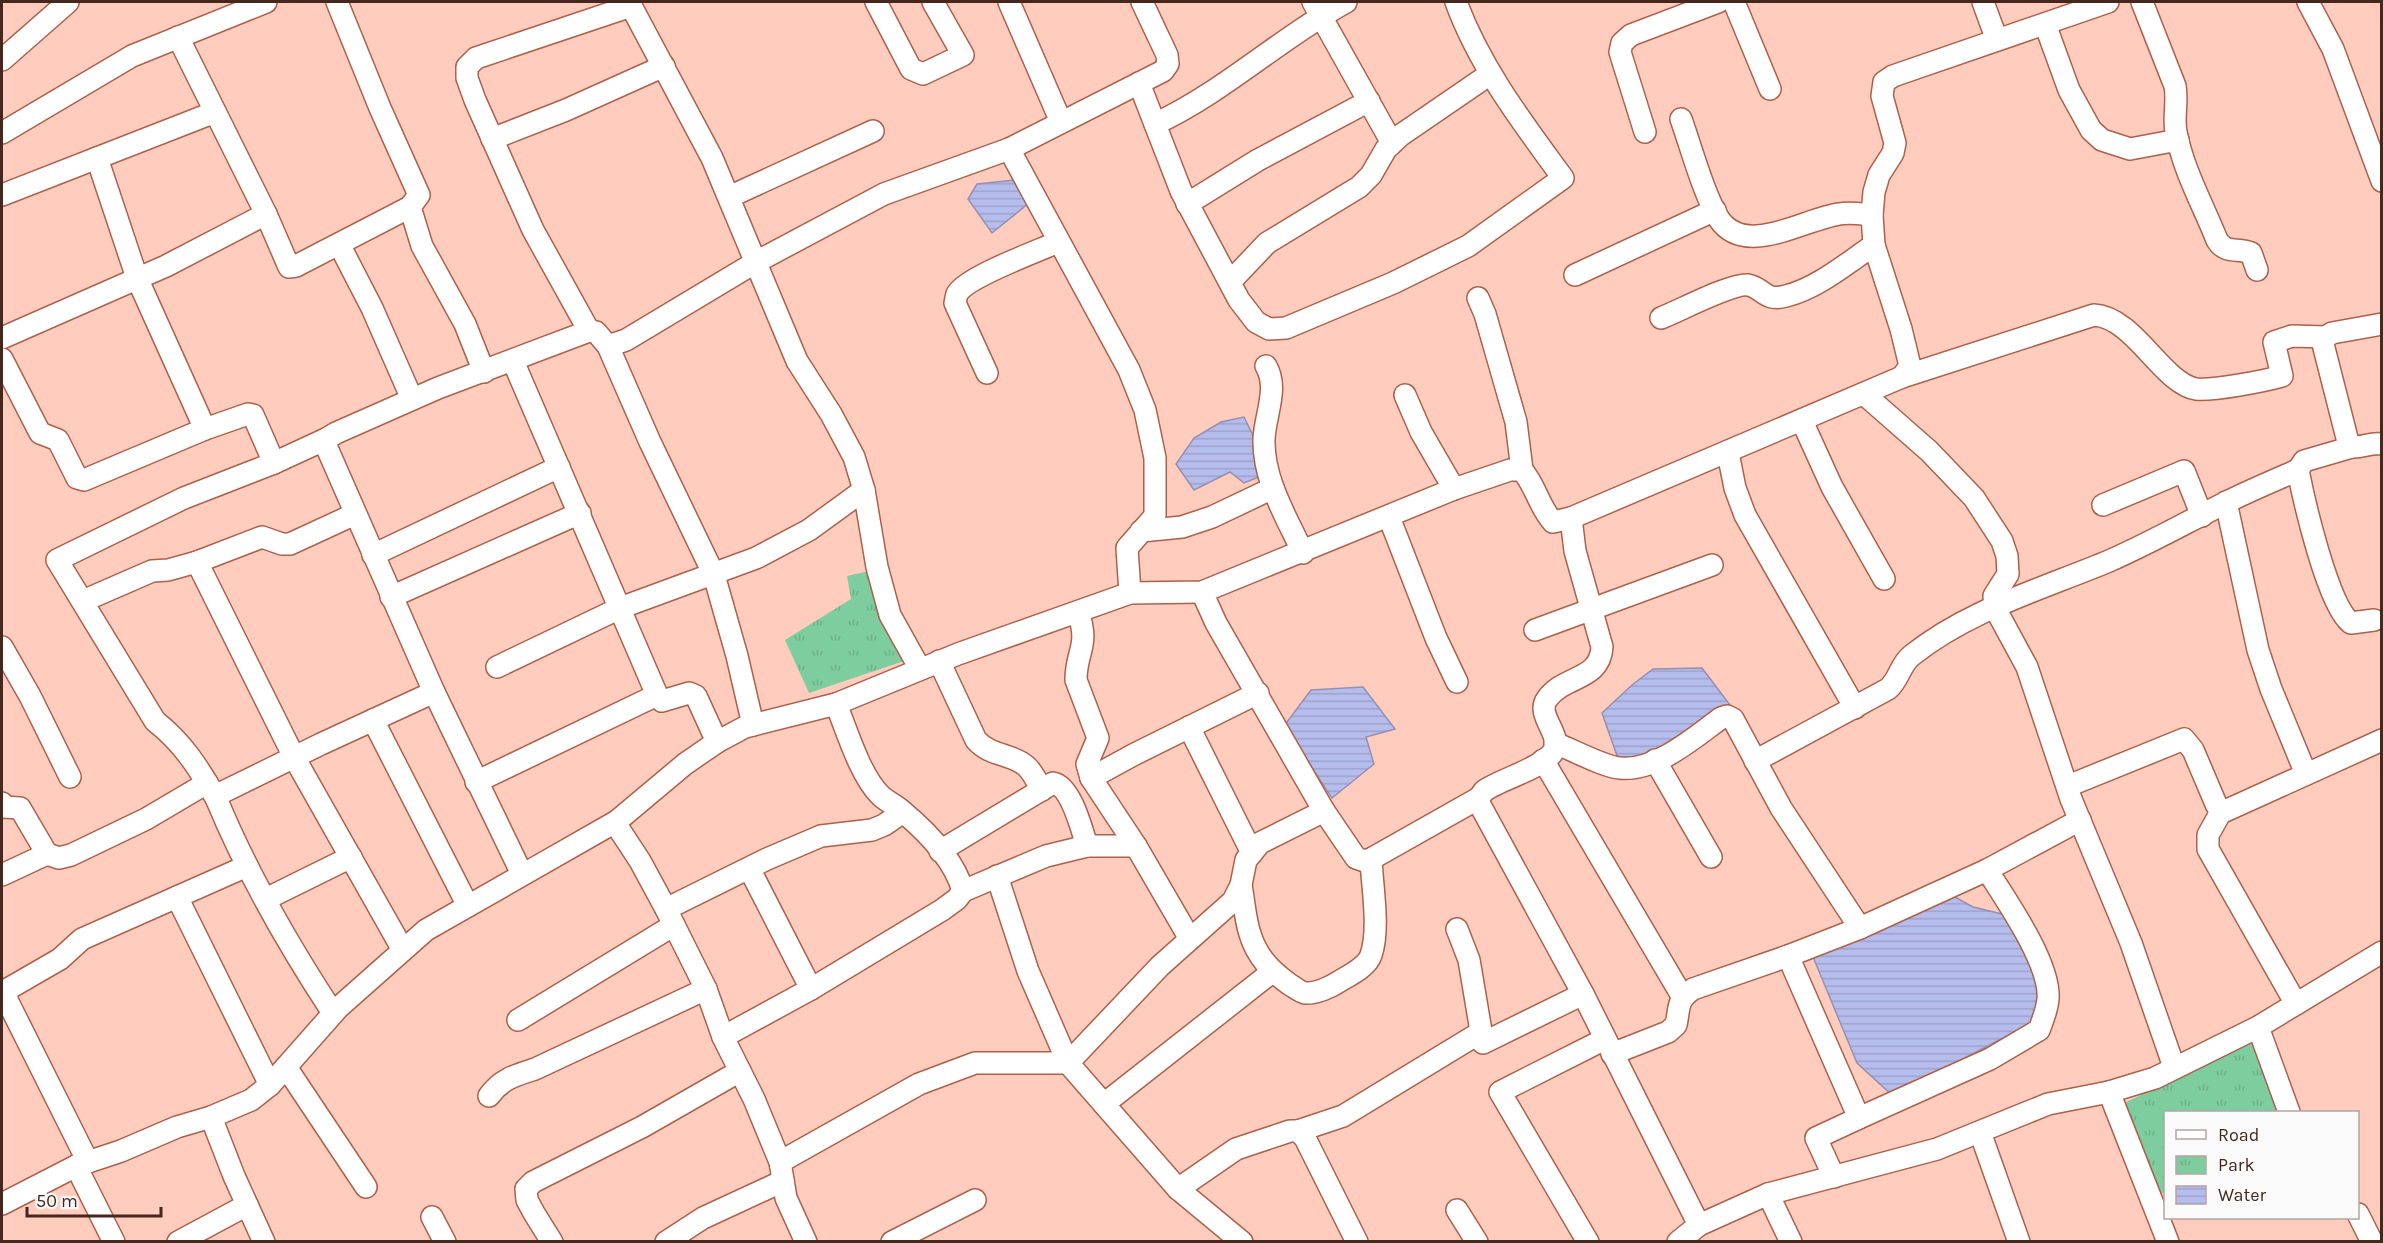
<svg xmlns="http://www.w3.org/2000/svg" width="2383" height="1243" viewBox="0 0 2383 1243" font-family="Karla,sans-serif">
  <defs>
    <pattern id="park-tufts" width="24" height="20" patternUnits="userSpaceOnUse" patternTransform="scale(1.5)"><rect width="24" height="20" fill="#7ecd9e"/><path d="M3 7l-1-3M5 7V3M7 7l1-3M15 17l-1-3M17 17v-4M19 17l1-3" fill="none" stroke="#6eb088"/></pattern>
    <pattern id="water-rules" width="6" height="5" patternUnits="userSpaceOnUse" patternTransform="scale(1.5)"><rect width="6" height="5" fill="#b5bded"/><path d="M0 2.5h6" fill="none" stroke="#9da2cb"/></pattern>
  </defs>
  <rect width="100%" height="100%" fill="#ffccbd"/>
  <g fill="url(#park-tufts)">
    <path d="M 874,570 L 907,660 L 809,693 L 785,640 L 851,599 L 847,576 Z"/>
    <path d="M 2262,1038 L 2288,1112 L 2166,1112 L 2165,1192 L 2160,1194 L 2124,1103 Z"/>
  </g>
  <g fill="url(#water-rules)" stroke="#9490af" stroke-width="1.5">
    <path d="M 1024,179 L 1029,203 L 992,233 L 968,199 L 977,184 Z"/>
    <path d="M 1244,417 L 1271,472 L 1244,483 L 1230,472 L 1194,490 L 1176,464 L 1194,438 L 1221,422 Z"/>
    <path d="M 1702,668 L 1736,713 L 1621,767 L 1602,713 L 1632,685 L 1653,669 Z"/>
    <path d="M 1363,687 L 1395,729 L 1366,737 L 1374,764 L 1332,798 L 1284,726 L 1311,690 Z"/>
    <path d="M 1955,897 L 1973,907 L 2002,914 L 2041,976 L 2041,1018 L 1893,1096 L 1857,1063 L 1813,957 Z"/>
  </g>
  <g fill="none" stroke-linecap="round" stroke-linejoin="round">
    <g stroke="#ab614b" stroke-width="24">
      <g id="minor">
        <path d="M 337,2 L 380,108 L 419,195 L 410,207 L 422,246 L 465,324 L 484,372"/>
        <path d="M 629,2 L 712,158 L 797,361 L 831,414 L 854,457 L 864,490 L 877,567 L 890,615 L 920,669"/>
        <path d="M 876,2 L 911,69 L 923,74 L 963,55 L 933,2"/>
        <path d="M 1009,2 L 1061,122"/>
        <path d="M 1313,2 L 1392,143"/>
        <path d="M 1734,2 L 1770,89"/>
        <path d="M 1983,2 L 1997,40"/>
        <path d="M 2142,2 L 2175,86 C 2178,102 2173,117 2176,132 C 2183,169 2203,205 2217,240 C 2226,255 2238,247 2251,253 L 2257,270"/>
        <path d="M 2308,2 L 2333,49 L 2382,181"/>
        <path d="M 2045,24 L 2069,90 L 2091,130 L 2102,140 L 2130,149 L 2178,140"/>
        <path d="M 178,37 L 266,214 L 289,267 L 296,266 L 410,207"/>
        <path d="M 2,60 L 68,2"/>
        <path d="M 1139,83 L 1181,191 L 1239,300 L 1256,322 L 1269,329 L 1286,328 L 1393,283 L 1468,246 L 1563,178 C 1522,122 1480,67 1456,2"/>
        <path d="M 1681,119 C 1691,147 1704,195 1719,219 C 1745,258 1804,219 1839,214 C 1850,212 1862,214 1872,215"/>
        <path d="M 1155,124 C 1224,92 1280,38 1346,2"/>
        <path d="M 1645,132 L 1620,52 L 1622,43 L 1631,35 L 1718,2"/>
        <path d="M 2,133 L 132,56 L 266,2"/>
        <path d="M 492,139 L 566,110 L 664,66"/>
        <path d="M 1009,149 L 1129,370 L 1145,410 L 1155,458 L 1155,516 L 1127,548 L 1130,593"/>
        <path d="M 2,195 L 97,158"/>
        <path d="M 729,197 L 873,131"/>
        <path d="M 1187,204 L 1258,160 L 1369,101"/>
        <path d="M 339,244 L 372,308 L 412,399"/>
        <path d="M 1575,275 L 1715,210"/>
        <path d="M 1230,282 L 1267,243 L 1359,187 L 1371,175 L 1386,149 L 1401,135 L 1490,74"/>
        <path d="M 1478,298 L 1485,314 L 1516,422 L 1522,470"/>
        <path d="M 1661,318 C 1679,311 1732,283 1748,285 C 1764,288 1764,302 1786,296 C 1818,288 1847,263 1874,245"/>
        <path d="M 2382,324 L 2332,333 L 2326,337 L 2323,344 L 2348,442 L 2352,447 C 2362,448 2371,442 2382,444"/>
        <path d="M 589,331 L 533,230 L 475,100 L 467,78 L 467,67 L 476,58 L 631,6"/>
        <path d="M 2,338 L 166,266 L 266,214"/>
        <path d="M 608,346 L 626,340 L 756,262 L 884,194 L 1009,149 L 1163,71 L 1168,64 L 1167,55 L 1142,2"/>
        <path d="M 2,359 L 40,433 L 58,440 L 77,478 L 84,480 L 205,429 L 248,414 L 253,415 L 274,463 L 326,439"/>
        <path d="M 513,361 L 657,695 L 662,701 L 689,693 L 696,696 L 717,742"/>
        <path d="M 1266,366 C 1279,388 1265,415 1264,439 C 1263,480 1286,516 1303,553"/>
        <path d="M 987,373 L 955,303 C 956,300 956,296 957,294 C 966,277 1038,251 1058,242"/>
        <path d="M 1902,377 L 2094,315 C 2134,317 2162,383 2196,389 C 2212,391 2265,381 2282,376 L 2274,342 L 2292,336 L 2326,337"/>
        <path d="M 1864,394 L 1929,451 L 1974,498 L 2002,541 L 2007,556 L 2008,574 L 1994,596 L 1995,608 L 2027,667 L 2071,799 L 2131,943 L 2174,1067"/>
        <path d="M 1405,395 L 1421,432 L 1454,489"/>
        <path d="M 1802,421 L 1832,487 L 1884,579"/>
        <path d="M 205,429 L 137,278 L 97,158 L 215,112"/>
        <path d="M 2352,447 L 2304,461 L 2298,470 C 2304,501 2328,606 2351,623 L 2374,620"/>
        <path d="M 1728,453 L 1735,488 L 1745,515 L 1855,708"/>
        <path d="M 2226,502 L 2258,650 L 2271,689 L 2306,774"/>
        <path d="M 2103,505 L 2184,471 L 2202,516"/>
        <path d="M 1389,517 L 1436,638 L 1457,682"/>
        <path d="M 1571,518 L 1575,551 L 1602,647 C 1600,681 1564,675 1547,699 C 1535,716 1564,735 1553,752 C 1543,768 1501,779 1484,791 L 1479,798 L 1480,805 L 1583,994 L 1699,1225"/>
        <path d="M 1141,531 L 1182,527 L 1212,517 L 1273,488"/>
        <path d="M 373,555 L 559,467"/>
        <path d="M 197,562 L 294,757 L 403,950"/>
        <path d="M 1202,592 L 1216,623 L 1324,811 L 1356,858 L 1365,861 L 1371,859 L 1479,798"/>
        <path d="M 391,597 L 580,513"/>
        <path d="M 83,601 L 152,571 L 168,570 L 197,562 L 262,537 L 282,544 L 290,544 L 355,514"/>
        <path d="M 1078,612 C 1090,647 1076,650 1076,680 L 1098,738 L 1087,764 L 1091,778 L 1136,846 L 1190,939"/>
        <path d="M 1535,630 L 1712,565"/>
        <path d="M 2,647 L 30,696 L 70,777"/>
        <path d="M 939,661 L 976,740 C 991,757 1011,753 1026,766 C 1033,772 1037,782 1042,790"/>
        <path d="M 497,667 L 620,608 L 756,558 L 809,530 L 864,490"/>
        <path d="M 373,720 L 468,906"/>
        <path d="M 1189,727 L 1252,853"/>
        <path d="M 1555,743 C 1571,749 1604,767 1620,768 C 1655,772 1695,737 1721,718 L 1727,716 L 1733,719 L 1781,808 L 1860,928 L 1987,870 L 2080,820"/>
        <path d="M 1543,760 L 1682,996"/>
        <path d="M 1655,760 L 1711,857"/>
        <path d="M 1755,761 L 1888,689 C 1899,680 1900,665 1911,656 C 1968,610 2042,589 2109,561 C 2150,543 2187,522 2227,502 C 2251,490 2275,480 2298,470"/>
        <path d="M 1091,778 L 1133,755 L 1258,693"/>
        <path d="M 476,782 L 657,695"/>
        <path d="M 2068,786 L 2184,739 L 2193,750 L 2216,804 L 2219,809 L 2225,811 L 2382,740"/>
        <path d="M 216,798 C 198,767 183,743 155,721 L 57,560 L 184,498 L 274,463"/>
        <path d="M 2,803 L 3,807 L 20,808 L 47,854 L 59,858 L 71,855 L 146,819 L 207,783"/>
        <path d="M 2222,810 L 2208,835 L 2208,849 L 2296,1004"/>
        <path d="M 617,821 L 619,829 L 640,861 L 666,909 L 706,989 L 723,1037 L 754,1099 L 780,1162 L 786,1198 L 806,1242"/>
        <path d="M 940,851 L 1053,783 C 1071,786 1082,830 1087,846"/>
        <path d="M 750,870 L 811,989"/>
        <path d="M 522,874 L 434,692 L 327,448 L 326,439 L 336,433 L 438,388 L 589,331 L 596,332 L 608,346 L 650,442 L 714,575 L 737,656 L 753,725"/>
        <path d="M 2,875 L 47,854"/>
        <path d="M 997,876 L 1028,971 L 1068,1063 L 1178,1189 L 1242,1242"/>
        <path d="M 1241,885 C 1244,901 1245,919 1250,934 C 1257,957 1271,971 1289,984 C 1294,987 1300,992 1305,993 C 1316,994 1331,987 1340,981 C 1350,975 1367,967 1371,955 C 1380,929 1372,886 1371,859"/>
        <path d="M 963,891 L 1046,856 L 1087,846 L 1136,846"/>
        <path d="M 177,897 L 270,1085"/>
        <path d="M 266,899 L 351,857"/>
        <path d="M 666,909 L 767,859 L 821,836 L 872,830 L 884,825 L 903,812"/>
        <path d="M 1457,929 L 1469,960 L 1483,1043 L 1583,994"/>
        <path d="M 1788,956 L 1859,1118 L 1990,1059 L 2039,1030 C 2043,1020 2047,1010 2048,999 C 2051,964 2006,900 1987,870"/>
        <path d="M 333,1013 C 289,946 247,873 216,798 L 223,792 L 321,744 L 434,692"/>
        <path d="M 518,1020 L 674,925"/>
        <path d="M 2258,1027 L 2289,1112"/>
        <path d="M 723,1037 L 811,989 L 942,910 L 957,899 L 963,891 C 954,859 926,831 902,811 C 895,805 886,801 880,795 C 860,775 847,731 836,704"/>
        <path d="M 1612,1054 L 1668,1032 L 1676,1025 C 1680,1007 1676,1001 1693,989 L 1788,956 L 1860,928"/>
        <path d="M 286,1067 L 366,1187"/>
        <path d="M 2109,1092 L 2168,1242"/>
        <path d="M 489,1096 C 501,1079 516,1075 535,1069 L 706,989"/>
        <path d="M 1104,1104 L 1272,972"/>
        <path d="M 211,1117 L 234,1176 L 264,1242"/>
        <path d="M 1298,1131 L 1343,1116 L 1481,1032"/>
        <path d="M 1980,1132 L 2019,1242"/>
        <path d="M 88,1162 L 8,1002 L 6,994 L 8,989 L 60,959 L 82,939 L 247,866"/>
        <path d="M 780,1162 L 919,1084 L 975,1063 L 1068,1063 L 1160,966 L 1233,901 L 1241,885 L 1246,860 L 1260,843 L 1324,811"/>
        <path d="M 76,1166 L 114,1242"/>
        <path d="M 1834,1177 L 1816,1138 L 1859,1118"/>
        <path d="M 1178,1189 L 1236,1149 L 1290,1131 L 1298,1131 L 1305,1138 L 1357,1242"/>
        <path d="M 1768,1194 L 1791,1242"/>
        <path d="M 2,1204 L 76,1166 L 121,1151 L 177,1127 L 211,1117 L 251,1100 L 270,1085 L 338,1008 L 426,930 L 617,821 L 685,764 L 717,742 L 745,727 L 836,704 L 958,654 L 1130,593 L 1202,592 L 1454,489 L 1510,470 L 1522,470 C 1536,486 1539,507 1553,522 L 1571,518 L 1902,377 L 1910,366 L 1901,329 L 1874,245 L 1872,215 L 1874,192 L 1879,175 L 1893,153 L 1895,143 L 1882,96 L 1884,82 L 1893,76 L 2108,2"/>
        <path d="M 1457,1210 L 1477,1242"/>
        <path d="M 2358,1214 L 2372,1242"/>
        <path d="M 432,1217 L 445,1242"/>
        <path d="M 178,1242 L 247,1205"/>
        <path d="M 552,1242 L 534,1213 L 527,1200 L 526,1189 L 533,1182 L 642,1127 L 740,1071"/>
        <path d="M 666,1242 L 703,1218 L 783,1181"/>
        <path d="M 892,1242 L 975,1200"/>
        <path d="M 1588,1242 L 1500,1092 L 1605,1039"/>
        <path d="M 1678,1242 L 1699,1225 L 1768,1194 L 1937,1149 L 2048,1104 L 2109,1092 L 2155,1078 L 2258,1027 L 2382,952"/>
      </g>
    </g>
    <use href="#minor" stroke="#fff" stroke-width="21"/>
  </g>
  <rect width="2383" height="1243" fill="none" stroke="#46271d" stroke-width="6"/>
  <rect x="2164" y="1111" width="195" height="108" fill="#fafafa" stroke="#b2a6a2" stroke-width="1.5"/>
  <rect x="2176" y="1130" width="30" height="9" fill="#ffffff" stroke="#b2a6a2" stroke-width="1.5"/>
  <text x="2218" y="1141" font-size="18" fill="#46271d">Road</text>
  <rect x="2176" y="1156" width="30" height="18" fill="url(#park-tufts)" stroke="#b2a6a2" stroke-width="1.5"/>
  <text x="2218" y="1171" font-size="18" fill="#46271d">Park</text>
  <rect x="2176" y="1186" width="30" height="18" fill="url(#water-rules)" stroke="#b2a6a2" stroke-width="1.5"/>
  <text x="2218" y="1201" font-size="18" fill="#46271d">Water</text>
  <path d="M27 1207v9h134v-9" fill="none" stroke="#46271d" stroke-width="3"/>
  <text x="36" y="1207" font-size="18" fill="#46271d" stroke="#fafafa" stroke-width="4.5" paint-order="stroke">50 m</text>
</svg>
